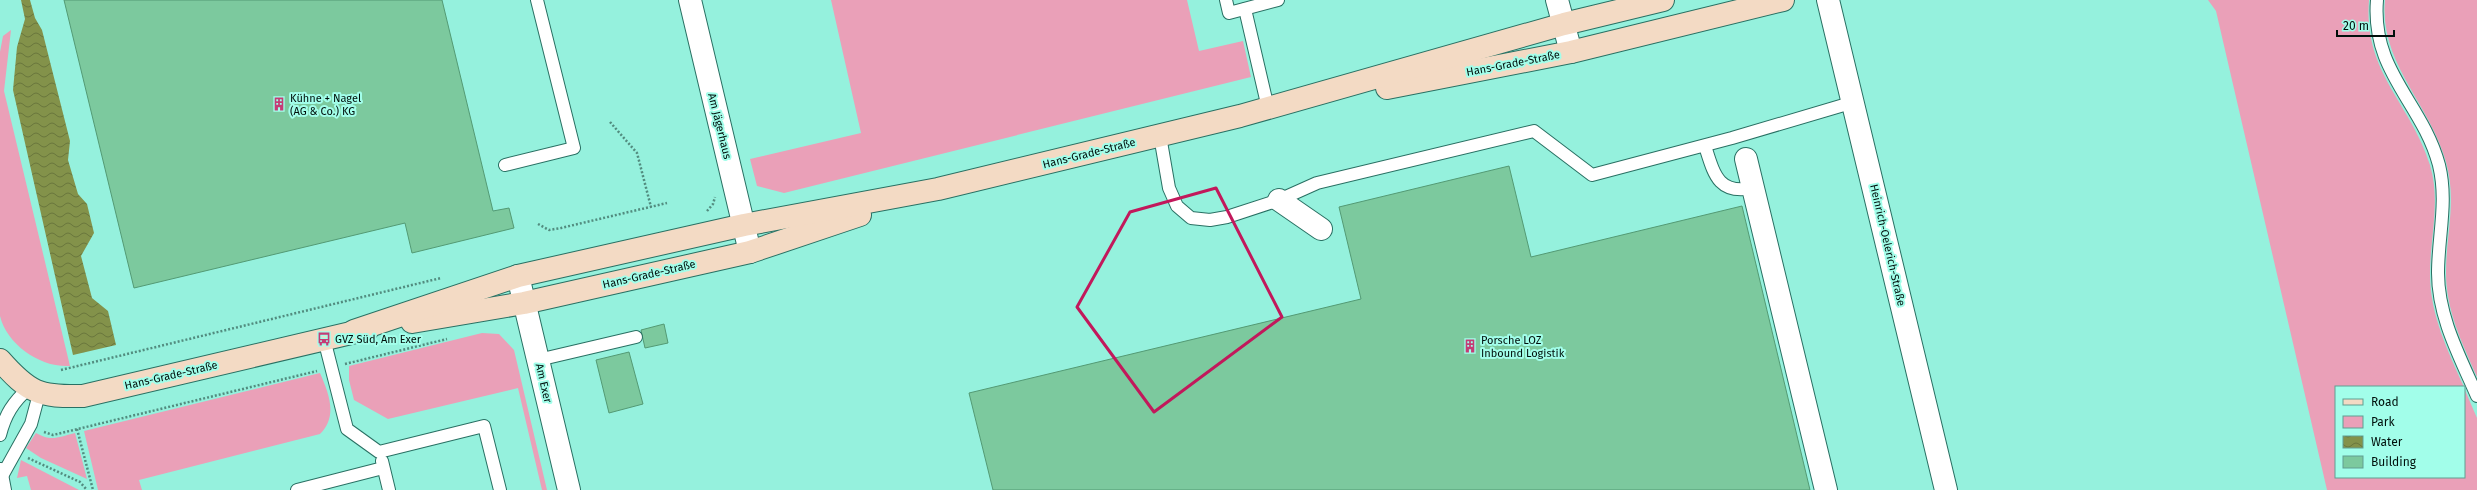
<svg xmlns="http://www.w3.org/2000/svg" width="2477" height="490" viewBox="0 0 2477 490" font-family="'Fira Sans',sans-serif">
  <defs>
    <pattern id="water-waves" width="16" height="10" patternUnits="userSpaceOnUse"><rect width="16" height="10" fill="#83924a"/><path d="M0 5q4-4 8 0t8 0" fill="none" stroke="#69763c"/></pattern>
  </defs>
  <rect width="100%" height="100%" fill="#95f1dd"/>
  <g fill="#eaa0b8">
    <path d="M 831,0 L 1187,0 L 1199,51 L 1243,41 L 1251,77 L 784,193 L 757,186 L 750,159 L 861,133 Z"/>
    <path d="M 2208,0 L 2369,0 C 2363,73 2411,103 2430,165 C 2441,202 2430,237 2430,274 C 2430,315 2448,351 2464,387 L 2336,387 L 2336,477 L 2464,477 L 2464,388 L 2477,418 L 2477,490 L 2327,490 L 2216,11 Z"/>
    <path d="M 2385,0 L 2477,0 L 2477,377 C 2462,343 2446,310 2446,273 C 2446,234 2457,201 2446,162 C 2430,104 2379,63 2385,0 Z"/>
    <path d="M 11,30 L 4,91 L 70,366 C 41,368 7,345 0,316 L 0,52 L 3,36 Z"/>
    <path d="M 482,333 L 499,334 L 514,350 L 547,490 L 542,490 L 518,388 L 388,419 L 354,400 L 349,380 L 349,366 Z"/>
    <path d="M 320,373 C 329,394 338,416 320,434 L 139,480 L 142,490 L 98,490 L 84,431 Z"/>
    <path d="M 36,433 C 52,442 58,437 75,433 L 87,479 L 41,458 L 26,448 Z"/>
    <path d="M 21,460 L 79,490 L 31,490 L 27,476 L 17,478 Z"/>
  </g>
  <path fill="url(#water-waves)" d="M 21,0 L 30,0 L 35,18 L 42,30 L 70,141 L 68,160 L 78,194 L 87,204 L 94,233 L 81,256 L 92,298 L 108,311 L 116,345 L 73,355 L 13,90 L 17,47 L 25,19 Z"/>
  <g fill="#7cc99e" stroke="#539a74">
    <path d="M 64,0 L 442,0 L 493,211 L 509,208 L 514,228 L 412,253 L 405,223 L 134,288 Z"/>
    <path d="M 1509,166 L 1531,257 L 1742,206 L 1810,490 L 993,490 L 969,393 L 1361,299 L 1339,207 Z"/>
    <path d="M 664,324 L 668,343 L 645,348 L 641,330 Z"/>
    <path d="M 629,352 L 643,404 L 609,413 L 596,360 Z"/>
  </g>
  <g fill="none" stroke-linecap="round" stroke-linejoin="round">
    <g stroke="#297063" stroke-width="14">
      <g id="lane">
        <path d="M 1226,0 L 1229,13 L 1278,0"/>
        <path d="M 2377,0 C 2371,72 2422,102 2439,165 C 2448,202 2438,236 2438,273 C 2438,317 2460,357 2477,396"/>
        <path d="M 1245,9 L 1268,108"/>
        <path d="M 1160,136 L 1169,188 L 1177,206 L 1191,218 L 1210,220 L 1227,217 L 1279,200 L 1317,183 L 1534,131 L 1592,175 L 1732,138 L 1854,102"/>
        <path d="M 1705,146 C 1714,174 1718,195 1753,188"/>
        <path d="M 505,165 L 574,148 L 537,0"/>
        <path d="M 324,339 L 347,429 L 379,452 L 484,426 L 500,490"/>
        <path d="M 538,360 L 636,337"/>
        <path d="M 0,435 C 5,415 13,402 29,388"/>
        <path d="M 382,461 L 389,490"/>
        <path d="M 1,469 L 5,490"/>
        <path d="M 2,476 L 31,424 L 39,394"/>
        <path d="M 297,490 L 383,468"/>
      </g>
    </g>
    <g stroke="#297063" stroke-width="24">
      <g id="street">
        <path d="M 690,0 L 750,252"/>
        <path d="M 1557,0 L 1571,52"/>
        <path d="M 1828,0 L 1946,490"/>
        <path d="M 1746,159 L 1826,490"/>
        <path d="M 1279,200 L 1321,229"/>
        <path d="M 518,276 L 569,490"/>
      </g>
    </g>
    <g stroke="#297063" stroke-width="24">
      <g id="secondary">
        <path d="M 1387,88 L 1571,52 L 1783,0"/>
        <path d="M 412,322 L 524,303 L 750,252 L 860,215"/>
        <path d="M 354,331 L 518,276 L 744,225 L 938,189 L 1240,116 L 1564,24 L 1663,0"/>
        <path d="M 0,360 C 29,393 39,397 83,396 L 368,329"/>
      </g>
    </g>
    <g stroke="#528c7f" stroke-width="2.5" stroke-dasharray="2 2" stroke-linecap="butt">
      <path d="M 610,122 L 637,153 L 651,207"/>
      <path d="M 707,211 L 713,204 L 715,197"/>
      <path d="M 538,224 L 549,230 L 561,228 L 667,203"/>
      <path d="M 345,364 L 447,339"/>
      <path d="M 61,370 L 441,278"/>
      <path d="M 77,429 L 93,490"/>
      <path d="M 44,432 L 53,435 L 317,371"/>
      <path d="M 28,458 L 80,482 L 87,490"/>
    </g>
    <use href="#lane" stroke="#fff" stroke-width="12"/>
    <use href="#street" stroke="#fff" stroke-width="22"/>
    <use href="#secondary" stroke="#f3dac4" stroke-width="22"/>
  </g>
  <path fill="none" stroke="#c2185b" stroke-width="3" stroke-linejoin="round" d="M 1216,188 L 1282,317 L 1154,412 L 1077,307 L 1130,212 Z"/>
  <defs>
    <g id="building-bare" transform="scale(1.08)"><path d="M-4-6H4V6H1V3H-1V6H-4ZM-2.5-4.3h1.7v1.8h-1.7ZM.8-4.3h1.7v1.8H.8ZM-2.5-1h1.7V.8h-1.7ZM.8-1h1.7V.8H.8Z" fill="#c53b75" stroke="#a2feea" stroke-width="2.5" paint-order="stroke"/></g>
    <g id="bus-bare" transform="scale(1.08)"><path d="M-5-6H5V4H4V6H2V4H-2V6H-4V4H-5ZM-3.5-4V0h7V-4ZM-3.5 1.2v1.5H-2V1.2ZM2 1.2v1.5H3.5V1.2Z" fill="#c53b75" stroke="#a2feea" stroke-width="2.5" paint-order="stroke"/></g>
  </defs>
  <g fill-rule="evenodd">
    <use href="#building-bare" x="279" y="104"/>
    <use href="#bus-bare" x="324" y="339"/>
    <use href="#building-bare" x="1470" y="346"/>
  </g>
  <g text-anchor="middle" stroke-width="4" stroke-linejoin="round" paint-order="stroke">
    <g font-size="11" fill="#000f0b" stroke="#a2feea">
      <text transform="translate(1513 63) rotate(-11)" y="4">Hans-Grade-Straße</text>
      <text transform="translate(720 126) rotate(76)" y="4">Am Jägerhaus</text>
      <text transform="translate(1089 153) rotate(-14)" y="4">Hans-Grade-Straße</text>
      <text transform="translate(1888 245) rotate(77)" y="4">Heinrich-Oelerich-Straße</text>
      <text transform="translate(649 274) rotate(-13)" y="4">Hans-Grade-Straße</text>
      <text transform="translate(171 375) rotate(-13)" y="4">Hans-Grade-Straße</text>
      <text transform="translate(544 383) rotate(77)" y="4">Am Exer</text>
    </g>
    <g font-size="11" fill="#000f0b" stroke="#a2feea" text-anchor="start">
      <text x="290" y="102">Kühne + Nagel<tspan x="290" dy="13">(AG &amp; Co.) KG</tspan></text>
      <text x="335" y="343">GVZ Süd, Am Exer</text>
      <text x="1481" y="344">Porsche LOZ<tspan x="1481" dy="13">Inbound Logistik</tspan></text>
    </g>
  </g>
  <rect x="2335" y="386" width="130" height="92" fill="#a2feea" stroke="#619e91"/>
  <rect x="2343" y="399" width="20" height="6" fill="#f3dac4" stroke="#619e91"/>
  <text x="2371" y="406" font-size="12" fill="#000f0b">Road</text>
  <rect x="2343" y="416" width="20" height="12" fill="#eaa0b8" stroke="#619e91"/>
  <text x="2371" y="426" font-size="12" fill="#000f0b">Park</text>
  <rect x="2343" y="436" width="20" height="12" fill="url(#water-waves)" stroke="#619e91"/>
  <text x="2371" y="446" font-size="12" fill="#000f0b">Water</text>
  <rect x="2343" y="456" width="20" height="12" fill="#7cc99e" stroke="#619e91"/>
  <text x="2371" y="466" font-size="12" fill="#000f0b">Building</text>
  <path d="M2337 30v6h57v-6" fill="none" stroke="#000f0b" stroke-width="2"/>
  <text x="2343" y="30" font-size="12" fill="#000f0b" stroke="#a2feea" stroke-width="3" paint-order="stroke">20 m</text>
</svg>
